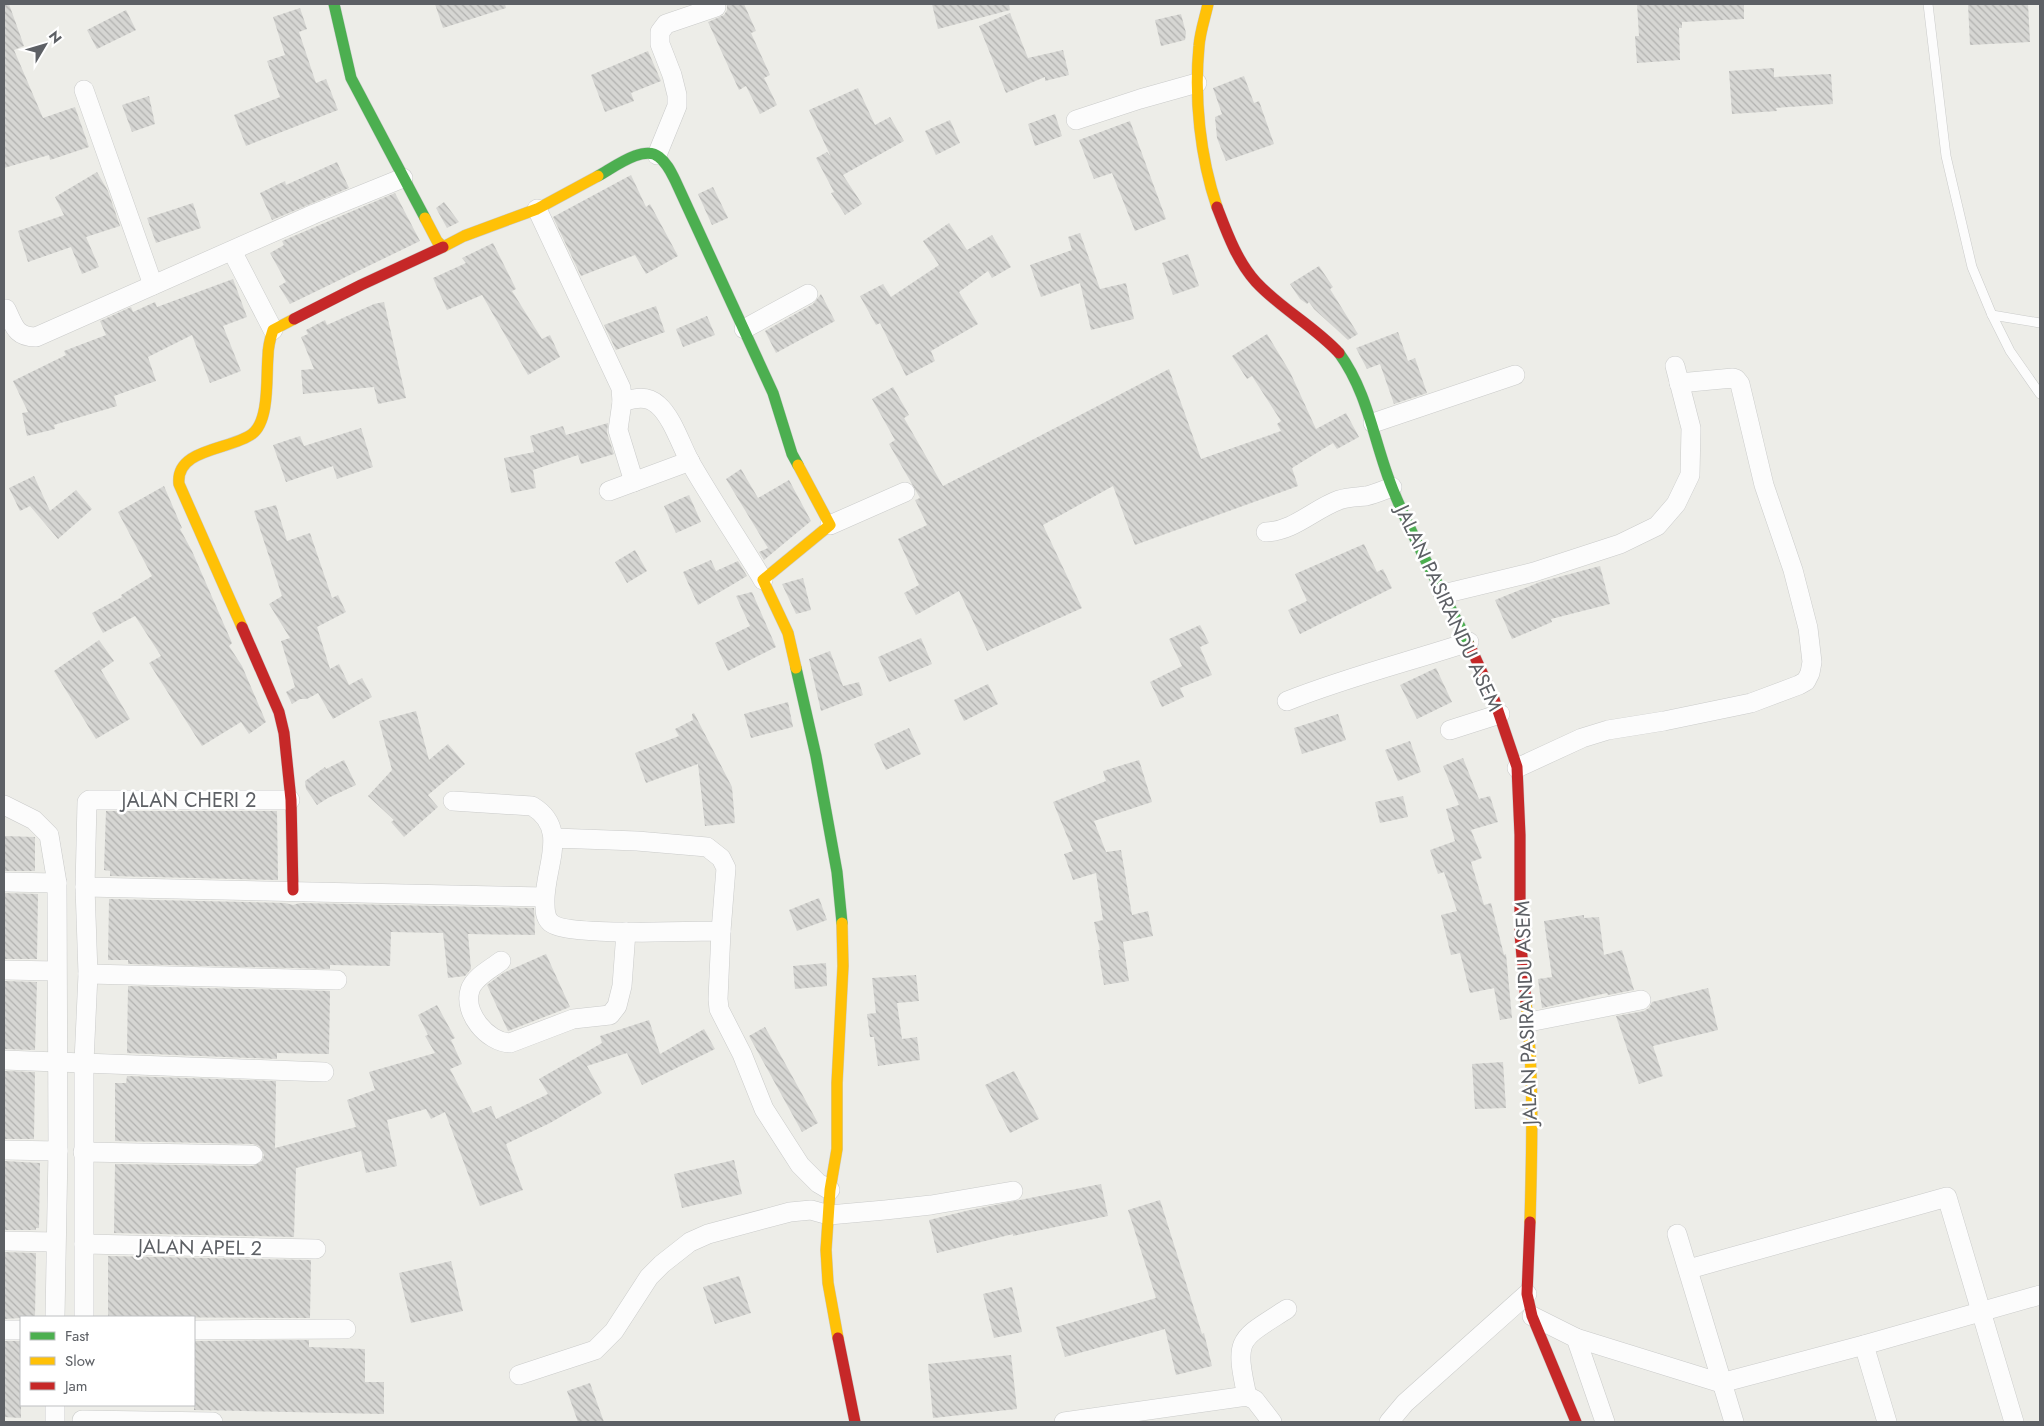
<svg xmlns="http://www.w3.org/2000/svg" width="2044" height="1426" viewBox="0 0 2044 1426" font-family="Jost,sans-serif">
  <defs>
    <pattern id="building-back-hatch" width="6" height="6" patternUnits="userSpaceOnUse" patternTransform="scale(1.25)"><rect width="6" height="6" fill="#d6d6d3"/><path d="M-1 5l2 2M0 0l6 6M5-1l2 2" fill="none" stroke="#b1b1af"/></pattern>
  </defs>
  <rect width="100%" height="100%" fill="#edede8"/>
  <g fill="url(#building-back-hatch)">
    <path d="M 4,4 L 9,4 L 24,46 L 14,50 L 43,118 L 75,107 L 89,147 L 50,160 L 49,155 L 4,168 Z"/>
    <path d="M 435,4 L 505,4 L 506,8 L 443,28 Z"/>
    <path d="M 727,4 L 744,4 L 756,31 L 751,33 L 770,75 L 764,78 L 777,105 L 760,114 L 746,86 L 739,90 L 708,22 L 724,15 L 727,10 Z"/>
    <path d="M 932,4 L 1009,4 L 1010,10 L 938,29 Z"/>
    <path d="M 1637,4 L 1744,4 L 1744,19 L 1682,22 L 1682,28 L 1679,28 L 1680,60 L 1637,63 L 1635,36 L 1639,36 Z"/>
    <path d="M 1968,4 L 2028,4 L 2030,42 L 1970,45 Z"/>
    <path d="M 300,8 L 307,29 L 299,32 L 316,83 L 326,79 L 338,110 L 246,146 L 234,115 L 280,97 L 267,61 L 285,55 L 273,17 Z"/>
    <path d="M 126,10 L 136,30 L 97,49 L 87,30 Z"/>
    <path d="M 1010,13 L 1028,58 L 1063,50 L 1069,75 L 1045,81 L 1045,77 L 1006,93 L 979,26 Z"/>
    <path d="M 1181,14 L 1186,33 L 1185,40 L 1161,46 L 1155,20 Z"/>
    <path d="M 648,51 L 661,81 L 631,93 L 634,101 L 605,112 L 591,75 Z"/>
    <path d="M 1774,68 L 1774,77 L 1831,74 L 1833,104 L 1776,108 L 1777,111 L 1732,114 L 1729,71 Z"/>
    <path d="M 1244,76 L 1254,103 L 1259,101 L 1274,144 L 1226,161 L 1217,138 L 1215,117 L 1222,114 L 1213,88 Z"/>
    <path d="M 858,88 L 875,125 L 890,117 L 904,141 L 843,175 L 862,204 L 845,215 L 831,193 L 834,192 L 816,158 L 827,152 L 831,157 L 809,110 Z"/>
    <path d="M 149,96 L 155,124 L 132,132 L 122,105 Z"/>
    <path d="M 1055,114 L 1062,136 L 1035,146 L 1028,124 Z"/>
    <path d="M 950,120 L 960,143 L 936,155 L 925,131 Z"/>
    <path d="M 1130,121 L 1166,219 L 1135,231 L 1112,173 L 1094,179 L 1079,140 Z"/>
    <path d="M 337,162 L 349,188 L 272,220 L 260,193 L 285,181 L 286,185 Z"/>
    <path d="M 97,172 L 108,191 L 120,226 L 86,237 L 99,267 L 82,274 L 71,247 L 28,262 L 18,231 L 64,215 L 55,197 Z"/>
    <path d="M 631,175 L 646,207 L 650,204 L 678,256 L 646,274 L 635,255 L 581,276 L 553,217 Z"/>
    <path d="M 713,187 L 728,218 L 712,225 L 698,194 Z"/>
    <path d="M 395,193 L 420,241 L 290,304 L 279,286 L 286,282 L 270,253 L 284,245 L 282,241 Z"/>
    <path d="M 444,202 L 459,222 L 447,228 L 436,208 Z"/>
    <path d="M 193,203 L 201,228 L 156,243 L 147,218 Z"/>
    <path d="M 949,223 L 967,250 L 992,235 L 1011,267 L 992,278 L 988,271 L 959,292 L 978,324 L 931,351 L 935,361 L 906,376 L 880,323 L 876,325 L 860,296 L 883,284 L 891,297 L 939,265 L 923,241 Z"/>
    <path d="M 1080,233 L 1100,289 L 1126,283 L 1134,319 L 1091,330 L 1080,283 L 1041,297 L 1030,265 L 1072,250 L 1068,237 Z"/>
    <path d="M 493,243 L 516,289 L 512,291 L 542,339 L 550,335 L 560,357 L 528,375 L 482,295 L 447,310 L 433,278 L 466,263 L 462,258 Z"/>
    <path d="M 1188,254 L 1199,286 L 1173,295 L 1162,263 Z"/>
    <path d="M 1319,266 L 1333,287 L 1330,289 L 1358,334 L 1348,340 L 1314,309 L 1309,302 L 1307,304 L 1300,299 L 1290,284 Z"/>
    <path d="M 233,279 L 247,317 L 223,326 L 241,371 L 210,383 L 192,335 L 148,357 L 156,381 L 114,396 L 117,406 L 54,425 L 55,429 L 27,436 L 22,413 L 28,412 L 13,381 L 66,355 L 64,351 L 106,335 L 100,321 L 131,307 L 133,312 L 155,302 L 157,307 Z"/>
    <path d="M 821,294 L 835,321 L 776,353 L 765,331 L 813,304 Z"/>
    <path d="M 384,302 L 406,398 L 378,404 L 374,387 L 303,394 L 301,370 L 314,369 L 301,337 L 308,334 L 306,330 L 325,320 L 327,325 L 374,304 Z"/>
    <path d="M 656,306 L 665,332 L 616,350 L 604,325 Z"/>
    <path d="M 707,316 L 715,335 L 683,347 L 676,329 Z"/>
    <path d="M 1398,332 L 1408,361 L 1415,358 L 1427,393 L 1394,404 L 1380,364 L 1367,369 L 1356,348 Z"/>
    <path d="M 1267,334 L 1290,372 L 1316,429 L 1346,413 L 1359,437 L 1337,449 L 1333,443 L 1292,468 L 1298,486 L 1135,545 L 1113,486 L 1043,525 L 1082,608 L 987,651 L 959,591 L 916,615 L 904,593 L 919,585 L 898,539 L 927,525 L 915,500 L 920,498 L 889,444 L 895,440 L 872,399 L 893,387 L 909,415 L 904,418 L 943,486 L 1169,369 L 1201,459 L 1281,431 L 1277,424 L 1281,421 L 1252,376 L 1247,379 L 1232,356 Z"/>
    <path d="M 608,423 L 607,433 L 614,454 L 581,464 L 578,455 L 533,470 L 536,488 L 511,493 L 504,458 L 534,452 L 530,436 L 563,426 L 566,435 Z"/>
    <path d="M 361,428 L 373,467 L 337,479 L 333,466 L 286,482 L 273,445 L 300,436 L 304,446 Z"/>
    <path d="M 741,469 L 758,498 L 789,480 L 811,521 L 764,560 L 759,552 L 768,548 L 726,479 Z"/>
    <path d="M 34,476 L 50,511 L 76,490 L 92,509 L 58,539 L 30,506 L 20,511 L 9,488 Z"/>
    <path d="M 164,486 L 182,528 L 180,529 L 192,551 L 232,643 L 229,646 L 242,666 L 266,722 L 249,734 L 241,722 L 202,746 L 149,663 L 161,656 L 135,616 L 103,633 L 92,613 L 122,597 L 121,595 L 152,576 L 118,512 Z"/>
    <path d="M 689,495 L 701,522 L 676,533 L 664,506 Z"/>
    <path d="M 276,505 L 287,541 L 310,533 L 332,598 L 338,595 L 346,612 L 317,627 L 330,669 L 339,664 L 349,685 L 362,678 L 372,697 L 333,719 L 318,693 L 307,699 L 300,699 L 292,704 L 286,692 L 295,687 L 281,641 L 290,638 L 269,604 L 282,596 L 254,511 Z"/>
    <path d="M 1364,544 L 1377,572 L 1383,569 L 1392,588 L 1300,634 L 1288,610 L 1307,601 L 1295,574 Z"/>
    <path d="M 635,550 L 647,571 L 627,583 L 615,562 Z"/>
    <path d="M 711,560 L 716,571 L 738,561 L 747,576 L 698,605 L 683,572 Z"/>
    <path d="M 1600,566 L 1610,604 L 1551,619 L 1552,622 L 1512,639 L 1495,600 L 1540,582 Z"/>
    <path d="M 803,578 L 811,610 L 796,614 L 782,584 Z"/>
    <path d="M 752,592 L 776,647 L 728,671 L 715,643 L 750,626 L 736,596 Z"/>
    <path d="M 1200,625 L 1209,643 L 1200,647 L 1212,675 L 1180,688 L 1184,697 L 1162,707 L 1150,682 L 1182,666 L 1169,639 Z"/>
    <path d="M 921,638 L 932,664 L 889,682 L 878,657 Z"/>
    <path d="M 99,640 L 114,661 L 101,670 L 130,719 L 96,739 L 54,671 Z"/>
    <path d="M 830,651 L 843,686 L 859,682 L 863,695 L 821,711 L 809,659 Z"/>
    <path d="M 1436,668 L 1452,702 L 1417,719 L 1400,685 Z"/>
    <path d="M 988,684 L 998,704 L 964,721 L 954,700 Z"/>
    <path d="M 788,702 L 793,727 L 751,738 L 744,714 Z"/>
    <path d="M 416,711 L 429,760 L 448,744 L 465,764 L 428,795 L 438,807 L 404,837 L 391,822 L 394,820 L 368,796 L 392,770 L 379,721 Z"/>
    <path d="M 694,713 L 732,787 L 735,823 L 705,826 L 698,764 L 646,783 L 635,753 L 679,736 L 675,729 L 693,720 L 692,714 Z"/>
    <path d="M 1338,714 L 1346,740 L 1302,754 L 1294,728 Z"/>
    <path d="M 909,728 L 921,754 L 886,770 L 874,744 Z"/>
    <path d="M 1410,741 L 1421,772 L 1398,781 L 1385,750 Z"/>
    <path d="M 1463,758 L 1479,799 L 1490,796 L 1498,822 L 1471,830 L 1482,858 L 1471,862 L 1484,905 L 1491,903 L 1504,955 L 1506,954 L 1512,1018 L 1500,1020 L 1494,988 L 1470,993 L 1460,953 L 1451,955 L 1441,915 L 1457,911 L 1444,872 L 1438,874 L 1430,850 L 1455,841 L 1446,809 L 1459,805 L 1443,766 Z"/>
    <path d="M 344,760 L 356,785 L 328,798 L 317,805 L 306,789 L 305,781 L 325,767 L 326,769 Z"/>
    <path d="M 1139,760 L 1152,802 L 1094,821 L 1106,852 L 1121,850 L 1132,915 L 1148,911 L 1153,936 L 1123,942 L 1129,981 L 1104,985 L 1098,950 L 1100,950 L 1094,922 L 1103,920 L 1096,873 L 1073,880 L 1064,854 L 1073,851 L 1053,802 L 1106,781 L 1103,771 Z"/>
    <path d="M 1403,796 L 1408,817 L 1380,823 L 1375,802 Z"/>
    <path d="M 106,811 L 277,811 L 278,880 L 110,876 L 110,871 L 104,870 Z"/>
    <path d="M 4,836 L 35,837 L 35,871 L 4,871 Z"/>
    <path d="M 4,893 L 38,894 L 37,959 L 4,959 Z"/>
    <path d="M 819,898 L 827,920 L 797,931 L 789,910 Z"/>
    <path d="M 109,899 L 285,903 L 293,905 L 300,903 L 534,908 L 535,935 L 468,934 L 471,969 L 465,976 L 448,978 L 443,933 L 391,932 L 390,966 L 330,965 L 330,969 L 128,964 L 128,960 L 108,960 Z"/>
    <path d="M 1584,915 L 1584,918 L 1599,917 L 1604,955 L 1622,950 L 1634,990 L 1608,995 L 1607,993 L 1542,1008 L 1538,979 L 1552,977 L 1544,921 Z"/>
    <path d="M 546,954 L 570,1007 L 508,1031 L 487,985 L 503,973 Z"/>
    <path d="M 826,963 L 827,986 L 795,989 L 793,966 Z"/>
    <path d="M 916,975 L 919,1001 L 897,1003 L 902,1039 L 917,1037 L 920,1060 L 878,1066 L 874,1037 L 870,1037 L 867,1014 L 876,1013 L 872,978 Z"/>
    <path d="M 4,981 L 37,982 L 35,1050 L 4,1049 Z"/>
    <path d="M 128,986 L 330,991 L 329,1054 L 277,1053 L 277,1059 L 127,1053 Z"/>
    <path d="M 1708,988 L 1718,1030 L 1653,1046 L 1663,1076 L 1639,1084 L 1616,1016 L 1644,1011 L 1649,1008 L 1652,1002 Z"/>
    <path d="M 437,1005 L 455,1038 L 451,1040 L 462,1064 L 450,1069 L 473,1113 L 491,1106 L 496,1119 L 548,1094 L 539,1079 L 602,1043 L 600,1036 L 649,1020 L 660,1054 L 704,1029 L 715,1049 L 642,1085 L 627,1053 L 587,1066 L 602,1093 L 550,1123 L 506,1144 L 523,1190 L 480,1206 L 445,1112 L 431,1119 L 426,1109 L 387,1120 L 397,1166 L 366,1173 L 361,1151 L 296,1168 L 294,1237 L 114,1233 L 115,1164 L 253,1166 L 262,1161 L 264,1155 L 259,1146 L 253,1144 L 115,1141 L 115,1083 L 126,1083 L 127,1076 L 276,1081 L 275,1148 L 356,1127 L 347,1100 L 375,1090 L 369,1072 L 435,1053 L 425,1036 L 428,1035 L 418,1015 Z"/>
    <path d="M 765,1027 L 818,1123 L 802,1132 L 749,1036 Z"/>
    <path d="M 1503,1062 L 1506,1108 L 1475,1109 L 1472,1064 Z"/>
    <path d="M 4,1071 L 35,1072 L 34,1139 L 4,1139 Z"/>
    <path d="M 1014,1071 L 1039,1119 L 1010,1133 L 985,1085 Z"/>
    <path d="M 734,1160 L 742,1194 L 682,1208 L 674,1174 Z"/>
    <path d="M 4,1161 L 40,1163 L 39,1228 L 36,1228 L 36,1230 L 4,1230 Z"/>
    <path d="M 1101,1184 L 1108,1216 L 1013,1236 L 1013,1234 L 937,1253 L 929,1220 L 970,1210 Z"/>
    <path d="M 1160,1200 L 1202,1334 L 1204,1333 L 1212,1366 L 1176,1375 L 1165,1329 L 1065,1357 L 1056,1327 L 1156,1298 L 1128,1210 Z"/>
    <path d="M 4,1252 L 36,1253 L 35,1317 L 4,1319 Z"/>
    <path d="M 108,1256 L 311,1260 L 310,1318 L 108,1317 Z"/>
    <path d="M 451,1261 L 463,1311 L 411,1323 L 399,1273 Z"/>
    <path d="M 739,1276 L 751,1313 L 715,1324 L 703,1287 Z"/>
    <path d="M 1012,1287 L 1022,1332 L 994,1338 L 983,1294 Z"/>
    <path d="M 309,1340 L 309,1347 L 365,1349 L 365,1382 L 384,1382 L 384,1414 L 194,1410 L 194,1341 Z"/>
    <path d="M 4,1341 L 21,1341 L 21,1418 L 4,1417 Z"/>
    <path d="M 1011,1355 L 1017,1409 L 933,1418 L 928,1364 Z"/>
    <path d="M 590,1383 L 604,1422 L 578,1422 L 567,1391 Z"/>
  </g>
  <g fill="none" stroke-linecap="round" stroke-linejoin="round">
    <g stroke="#cacbca" stroke-width="10">
      <g id="lane">
        <path d="M 1928,4 L 1946,156 L 1972,267 L 1992,315 L 2040,323"/>
        <path d="M 1992,315 L 2010,351 L 2040,394"/>
      </g>
    </g>
    <g stroke="#cacbca" stroke-width="20">
      <g id="street">
        <path d="M 84,90 L 153,285"/>
        <path d="M 1076,120 L 1140,99 L 1197,83"/>
        <path d="M 657,155 L 677,106 L 677,95 L 672,75 L 660,44 L 660,32 L 666,24 L 716,7"/>
        <path d="M 537,209 L 621,388 L 622,402 C 635,398 647,395 658,405 C 672,417 681,445 690,462 C 713,502 739,540 763,580"/>
        <path d="M 232,251 L 273,330"/>
        <path d="M 4,310 L 6,309 C 14,325 15,337 36,337 L 314,214 L 403,178"/>
        <path d="M 744,329 L 808,294"/>
        <path d="M 622,402 L 618,430 L 634,482"/>
        <path d="M 1373,423 L 1515,375"/>
        <path d="M 609,491 L 690,461"/>
        <path d="M 830,525 L 905,492"/>
        <path d="M 1266,532 C 1294,531 1314,509 1339,500 C 1348,497 1357,497 1366,496 C 1375,494 1384,490 1392,487"/>
        <path d="M 1443,594 L 1534,572 L 1620,544 L 1657,526 L 1676,504 L 1690,475 L 1691,428 L 1675,366"/>
        <path d="M 1287,701 C 1347,677 1408,662 1469,642"/>
        <path d="M 1450,730 L 1500,714"/>
        <path d="M 1517,768 L 1582,738 L 1608,730 L 1664,721 L 1751,703 L 1799,685 L 1806,681 L 1810,673 L 1812,662 L 1808,628 L 1793,570 L 1764,485 L 1740,384 L 1736,379 L 1733,378 L 1679,383"/>
        <path d="M 453,801 L 532,806 C 571,829 543,869 545,904 C 545,911 545,917 550,922 C 563,937 696,931 721,931 L 726,868 L 721,858 L 707,847 L 637,841 L 554,838"/>
        <path d="M 4,805 L 34,820 L 49,835 L 57,883 L 58,1151 L 55,1317"/>
        <path d="M 4,882 L 57,883"/>
        <path d="M 85,887 L 544,897"/>
        <path d="M 721,931 L 718,999 L 719,1009 L 742,1054 L 764,1109 L 800,1165 L 818,1183 L 830,1190"/>
        <path d="M 501,961 C 491,969 474,977 470,990 C 463,1013 487,1042 510,1043 L 573,1019 L 610,1015 L 617,1006 L 622,986 L 626,932"/>
        <path d="M 4,970 L 56,971"/>
        <path d="M 88,974 L 337,980"/>
        <path d="M 1529,1022 L 1641,1000"/>
        <path d="M 4,1060 L 324,1072"/>
        <path d="M 4,1150 L 58,1151"/>
        <path d="M 83,1152 L 253,1155"/>
        <path d="M 1677,1234 L 1734,1422"/>
        <path d="M 4,1241 L 55,1242"/>
        <path d="M 84,1244 L 316,1249"/>
        <path d="M 1689,1269 L 1947,1197 L 2014,1422"/>
        <path d="M 1532,1316 L 1576,1338 L 1721,1383 L 1864,1345 L 2040,1295"/>
        <path d="M 84,1317 L 84,1062 L 88,974 L 85,887 L 87,802 L 89,800 L 290,800"/>
        <path d="M 4,1330 L 21,1330"/>
        <path d="M 194,1330 L 346,1329"/>
        <path d="M 1576,1338 L 1605,1422"/>
        <path d="M 1864,1345 L 1887,1422"/>
        <path d="M 519,1375 L 595,1350 L 614,1331 L 649,1277 L 662,1264 L 690,1242 L 708,1234 L 790,1212 L 811,1210 L 829,1215 L 885,1210 L 931,1205 L 1013,1191"/>
        <path d="M 1247,1396 C 1234,1337 1239,1340 1287,1309"/>
        <path d="M 55,1405 L 55,1422"/>
        <path d="M 82,1420 L 213,1422"/>
        <path d="M 1064,1422 L 1247,1396 L 1255,1400 L 1272,1422"/>
        <path d="M 1389,1422 L 1405,1403 L 1527,1294"/>
      </g>
    </g>
    <g stroke="#c9caca" stroke-width="12">
      <g id="fast">
        <path d="M 334,4 L 351,78 L 425,218"/>
        <path d="M 598,176 C 613,168 644,144 659,157 C 667,163 671,172 675,180 L 773,393 L 792,454 L 798,465"/>
        <path d="M 1339,353 C 1369,394 1374,444 1393,490 C 1415,544 1444,595 1470,646"/>
        <path d="M 796,668 L 816,756 L 837,872 L 842,923"/>
      </g>
    </g>
    <g stroke="#c9caca" stroke-width="12">
      <g id="slow">
        <path d="M 1208,4 C 1205,18 1200,32 1199,46 C 1194,98 1200,157 1217,207"/>
        <path d="M 425,218 L 437,241 L 443,247 L 464,236 L 537,209 L 598,176"/>
        <path d="M 242,627 L 179,484 C 175,448 231,450 252,434 C 270,421 266,376 268,356 C 268,347 270,339 273,330 L 294,319"/>
        <path d="M 796,668 L 788,633 L 763,580 L 830,525 L 798,465"/>
        <path d="M 1526,1002 C 1534,1075 1532,1149 1530,1222"/>
        <path d="M 838,1338 L 828,1283 L 826,1250 L 830,1190 L 837,1149 L 837,1083 L 843,966 L 842,923"/>
      </g>
    </g>
    <g stroke="#c9caca" stroke-width="12">
      <g id="jam">
        <path d="M 1217,207 C 1227,233 1237,261 1256,282 C 1281,309 1314,326 1339,353"/>
        <path d="M 294,319 L 361,285 L 443,247"/>
        <path d="M 242,627 L 279,712 L 284,733 L 291,800 L 293,890"/>
        <path d="M 1470,646 L 1494,699 L 1517,767 L 1520,835 L 1520,934 L 1526,1002"/>
        <path d="M 1530,1222 L 1527,1294 L 1532,1316 L 1576,1422"/>
        <path d="M 838,1338 L 855,1422"/>
      </g>
    </g>
    <use href="#lane" stroke="#fcfcfc" stroke-width="9"/>
    <use href="#street" stroke="#fcfcfc" stroke-width="19"/>
    <use href="#fast" stroke="#4caf50" stroke-width="11"/>
    <use href="#slow" stroke="#ffc107" stroke-width="11"/>
    <use href="#jam" stroke="#c62828" stroke-width="11"/>
  </g>
  <g text-anchor="middle" stroke-width="5" stroke-linejoin="round" paint-order="stroke">
    <g font-size="20" fill="#5d6065" stroke="#fff">
      <text transform="translate(1449 608) rotate(65)" y="7">JALAN PASIRANDU ASEM</text>
      <text x="189" y="807">JALAN CHERI 2</text>
      <text transform="translate(1526 1013) rotate(-92)" y="7">JALAN PASIRANDU ASEM</text>
      <text transform="translate(200 1247) rotate(1)" y="7">JALAN APEL 2</text>
    </g>
  </g>
  <rect width="2044" height="1426" fill="none" stroke="#5d6065" stroke-width="10"/>
  <rect x="20" y="1316" width="175" height="90" fill="#ffffff" stroke="#bebfc1"/>
  <rect x="30" y="1332" width="25" height="8" fill="#4caf50" stroke="#bebfc1"/>
  <text x="65" y="1341" font-size="15" fill="#5d6065">Fast</text>
  <rect x="30" y="1357" width="25" height="8" fill="#ffc107" stroke="#bebfc1"/>
  <text x="65" y="1366" font-size="15" fill="#5d6065">Slow</text>
  <rect x="30" y="1382" width="25" height="8" fill="#c62828" stroke="#bebfc1"/>
  <text x="65" y="1391" font-size="15" fill="#5d6065">Jam</text>
  <g transform="translate(45 45) rotate(52)" stroke="#ffffff" stroke-width="4" paint-order="stroke">
  <path d="M0-4L9 19L0 12L-9 19Z" fill="#5d6065"/>
  <text y="-8" font-size="14" font-weight="bold" text-anchor="middle" fill="#5d6065">N</text>
  </g>
</svg>
